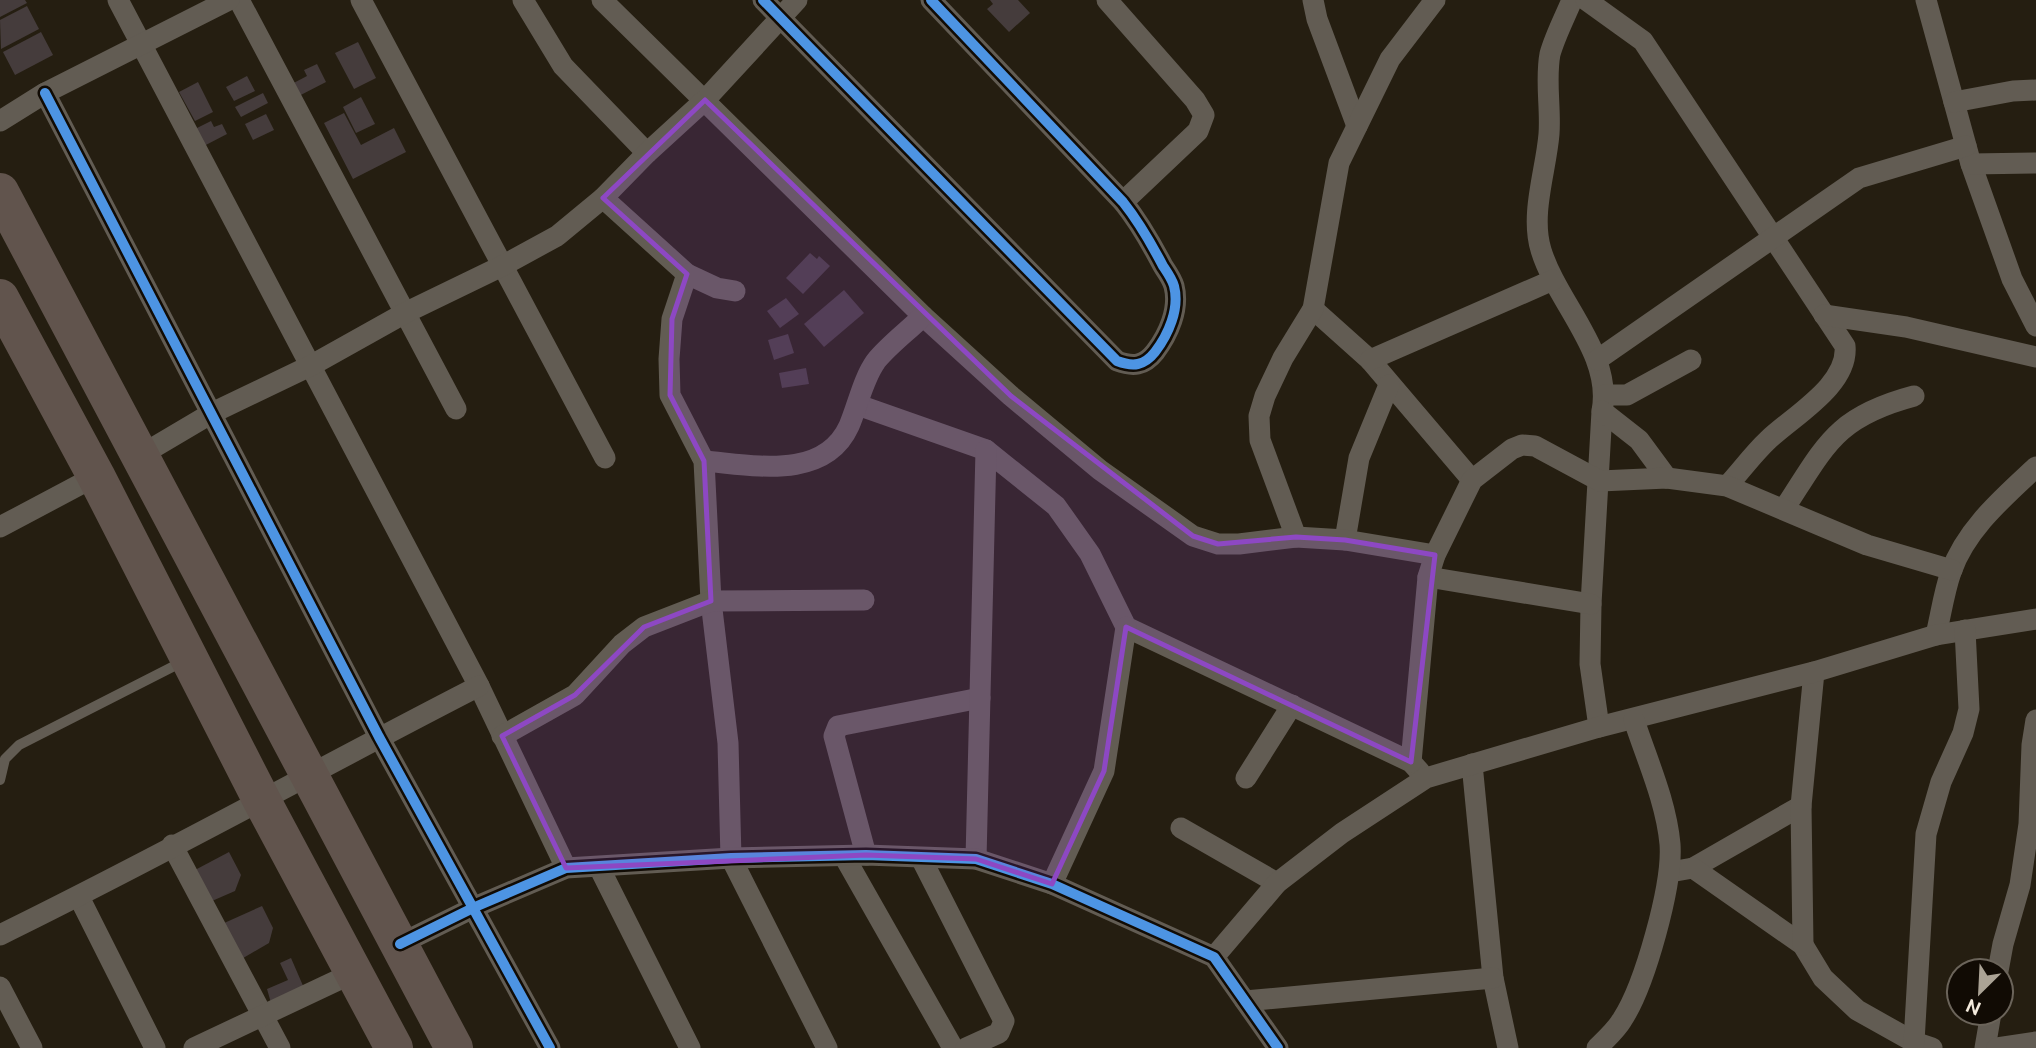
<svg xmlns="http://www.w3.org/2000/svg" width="2036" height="1048" viewBox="0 0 2036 1048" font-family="Ubuntu,sans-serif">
  <rect width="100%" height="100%" fill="#251e11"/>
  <g fill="#453c3c">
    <path d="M 0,0 L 25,0 L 27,3 L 0,17 Z"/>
    <path d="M 990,0 L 1018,0 L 1030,13 L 1009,32 L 987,9 L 993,4 Z"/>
    <path d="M 27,6 L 39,29 L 1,49 L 0,20 Z"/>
    <path d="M 41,32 L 53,55 L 15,75 L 3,52 Z"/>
    <path d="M 358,42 L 376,78 L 354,89 L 335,53 Z"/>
    <path d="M 317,64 L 326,82 L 293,99 L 286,87 L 307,76 L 304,70 Z"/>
    <path d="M 247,76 L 255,91 L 234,101 L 226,87 Z"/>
    <path d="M 198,82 L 213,112 L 195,121 L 179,92 Z"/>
    <path d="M 263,93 L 268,103 L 241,117 L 235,107 Z"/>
    <path d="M 361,97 L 375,124 L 356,133 L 343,107 Z"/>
    <path d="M 344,113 L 361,145 L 394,128 L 406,152 L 353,179 L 324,123 Z"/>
    <path d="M 266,114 L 274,130 L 253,140 L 245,124 Z"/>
    <path d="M 211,121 L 214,127 L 222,124 L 227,134 L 202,147 L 193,130 Z"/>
    <path d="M 810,253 L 817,259 L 819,256 L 830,266 L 803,294 L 786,278 Z"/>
    <path d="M 844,290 L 864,313 L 824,347 L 804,324 Z"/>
    <path d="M 786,298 L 799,314 L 780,328 L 767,311 Z"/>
    <path d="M 788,334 L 794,353 L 774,360 L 768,340 Z"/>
    <path d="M 806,368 L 809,384 L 782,388 L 779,373 Z"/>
    <path d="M 229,852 L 241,875 L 235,891 L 205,904 L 195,870 Z"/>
    <path d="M 262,906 L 273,928 L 269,943 L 233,964 L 222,924 Z"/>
    <path d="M 291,958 L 304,988 L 271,1003 L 267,989 L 288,980 L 280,963 Z"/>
  </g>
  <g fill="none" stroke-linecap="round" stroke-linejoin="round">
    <path stroke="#625c53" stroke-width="10" d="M 0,780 L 5,759 L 19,745 L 184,661"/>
    <g stroke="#625c53" stroke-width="21">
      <path d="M 118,0 L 479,686 L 566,868"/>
      <path d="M 239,0 L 456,409"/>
      <path d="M 361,0 L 605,458"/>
      <path d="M 523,0 L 563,66 L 647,153"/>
      <path d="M 602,0 L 923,316 L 1011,396 L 1100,470 L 1193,536 L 1218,544 L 1239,544 L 1296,537"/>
      <path d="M 763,0 L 1117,361 C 1133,367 1144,366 1155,352 C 1168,335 1180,309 1174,286 C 1172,279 1167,272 1163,266 C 1151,243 1139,222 1123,202 L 931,0"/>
      <path d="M 1107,0 L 1195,100 L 1204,115 L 1198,131 L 1123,202"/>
      <path d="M 1313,0 L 1317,19 L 1357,126"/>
      <path d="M 1572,0 C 1565,17 1555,36 1550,54 C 1545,80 1551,108 1549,134 C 1546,171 1530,214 1541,250 C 1557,303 1613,354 1602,411 L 1591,604 L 1590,664 L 1599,727"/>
      <path d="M 1586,0 L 1643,41 L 1845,346 C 1849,385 1793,416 1768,440 C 1753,454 1741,471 1727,486"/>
      <path d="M 1926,0 L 1971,164 L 2012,279 L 2036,326"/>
      <path d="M 45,93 L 379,737 L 550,1048"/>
      <path d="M 1954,102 L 2013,91 L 2036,90"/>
      <path d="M 0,121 L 45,93 L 229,0"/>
      <path d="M 1971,164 L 2036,163"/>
      <path d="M 603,198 L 687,274 L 672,319 L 669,359 L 670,395 L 704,461 L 711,601 L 728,743 L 731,858 L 827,1048"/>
      <path d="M 687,274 L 717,288 L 735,291"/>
      <path d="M 1313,309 L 1370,360 L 1472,480"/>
      <path d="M 1824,315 L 1906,327 L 2036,357"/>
      <path d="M 1370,360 L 1553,280"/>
      <path d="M 1597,360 L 1859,178 L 1966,146"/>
      <path d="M 1605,395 L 1627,395 L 1691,360"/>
      <path d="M 858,405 L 986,450 L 1056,506 L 1090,554 L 1126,627 L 1411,762 L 1420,772"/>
      <path d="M 1602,411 L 1639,440 L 1667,478"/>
      <path d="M 141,455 L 212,413 L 312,365 L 405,313 L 502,266 L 557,236 L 603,198 L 647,153 L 705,100 L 797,0"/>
      <path d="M 704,461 C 753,465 824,481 849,426 C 858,405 863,379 876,361 C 889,345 908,331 923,316"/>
      <path d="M 1784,509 C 1826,445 1835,417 1914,396"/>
      <path d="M 0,527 L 96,476"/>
      <path d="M 1345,540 L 1359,458 L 1389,385"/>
      <path d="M 1435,555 L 1345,540 L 1296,537 L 1260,440 L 1259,416 L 1265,396 L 1283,358 L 1313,309 L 1339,163 L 1390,59 L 1435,0"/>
      <path d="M 1428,577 L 1591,604"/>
      <path d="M 1936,635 C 1941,614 1944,592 1951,572 C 1966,529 2004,497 2036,467"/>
      <path d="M 502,736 L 575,695 L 622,644 L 644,627 L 711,601 L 864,600"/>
      <path d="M 1411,762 L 1428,577 L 1435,555 L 1472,480 L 1512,449 L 1522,445 L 1535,446 L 1600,481 L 1667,478 L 1727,486 L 1867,545 L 1952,570"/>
      <path d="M 1472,764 L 1493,978 L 1508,1048"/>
      <path d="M 1246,778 L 1292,705"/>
      <path d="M 1181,828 L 1277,883"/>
      <path d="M 172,845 L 280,1048"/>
      <path d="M 866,855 L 834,736 L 838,726 L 980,698"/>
      <path d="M 844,856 L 953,1048"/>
      <path d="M 921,858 L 1004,1021 L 999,1033 L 966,1048"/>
      <path d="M 976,859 L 986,450"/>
      <path d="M 599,867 L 690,1048"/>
      <path d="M 1693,868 L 1801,806"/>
      <path d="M 1670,872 L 1693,868 L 1803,945 L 1823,978 L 1857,1010 L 1914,1042 L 1932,1048"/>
      <path d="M 1052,884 L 1104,771 L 1126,627"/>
      <path d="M 79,897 L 155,1048"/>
      <path d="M 0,935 C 162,856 319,768 479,686"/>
      <path d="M 400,944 L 475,907 L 566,868 L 731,858 L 866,855 L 976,859 L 1052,884 L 1214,957 L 1278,1048"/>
      <path d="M 1803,945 L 1801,806 L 1814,672"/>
      <path d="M 1214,957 L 1277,883 L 1342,833 L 1426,778 L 1599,727 L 1814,672 L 1936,635 L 2036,619"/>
      <path d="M 1998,971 L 2003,944 L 2020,885 L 2029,824 L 2032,745 L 2036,720"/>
      <path d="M 0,987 L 32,1048"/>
      <path d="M 1245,1001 L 1493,978"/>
      <path d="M 1914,1042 L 1926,834 L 1941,782 L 1963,733 L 1969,709 L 1965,630"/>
      <path d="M 194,1048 L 353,973"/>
      <path d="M 1597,1048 C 1606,1039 1616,1030 1622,1020 C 1645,985 1673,884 1670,844 C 1666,801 1647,760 1634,720"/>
      <path d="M 1985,1048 L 1991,1013"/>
      <path d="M 1997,1048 L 2036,1042"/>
    </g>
    <g stroke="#61544d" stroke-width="38">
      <path d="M 0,192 L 454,1048"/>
      <path d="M 0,298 L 96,476 L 261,799 L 394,1048"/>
    </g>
    <g stroke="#110b04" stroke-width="15">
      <g id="cycleway">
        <path d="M 763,0 L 1117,361 C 1133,367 1144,366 1155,352 C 1168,335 1180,309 1174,286 C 1172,279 1167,272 1163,266 C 1151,243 1139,222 1123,202 L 931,0"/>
        <path d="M 45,93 L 379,737 L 550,1048"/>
        <path d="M 400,944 L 475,907 L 566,868 L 731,858 L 866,855 L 976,859 L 1052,884 L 1214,957 L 1278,1048"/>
      </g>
    </g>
    <use href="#cycleway" stroke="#4d94e3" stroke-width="10"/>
  </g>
  <path fill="#8d48c3" fill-opacity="0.2" stroke="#8d48c3" stroke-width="5" stroke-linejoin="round" d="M 705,100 L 1011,396 L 1193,536 L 1218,544 L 1296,537 L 1345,540 L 1435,555 L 1411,762 L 1126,627 L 1104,771 L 1052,884 L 976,859 L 866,855 L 566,868 L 502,736 L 575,695 L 644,627 L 711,601 L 704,461 L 670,395 L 672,319 L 687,274 L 603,198 Z"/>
  <g transform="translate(1980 992) rotate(204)"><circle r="33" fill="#110b04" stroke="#6b645a" stroke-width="2"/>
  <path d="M0-5L12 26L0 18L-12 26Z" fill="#aba395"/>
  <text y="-10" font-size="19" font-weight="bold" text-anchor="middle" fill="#f3eadc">N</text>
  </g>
</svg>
